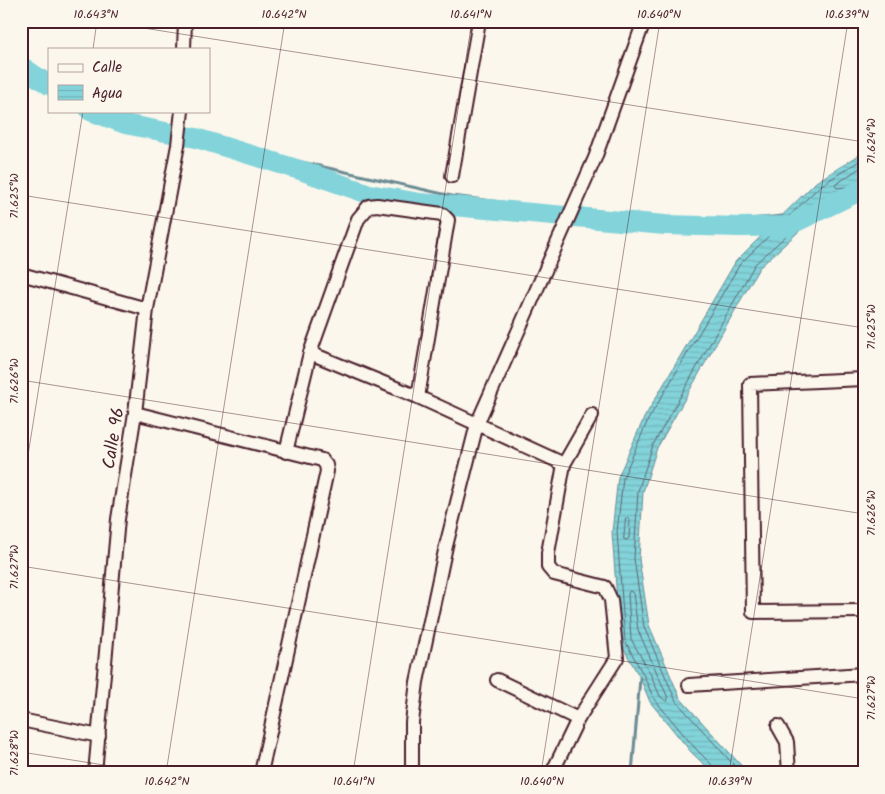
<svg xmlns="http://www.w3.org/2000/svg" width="885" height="794" viewBox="0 0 885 794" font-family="Kalam,sans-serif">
  <defs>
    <pattern id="water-rules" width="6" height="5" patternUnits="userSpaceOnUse" patternTransform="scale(1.25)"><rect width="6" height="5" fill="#82d3da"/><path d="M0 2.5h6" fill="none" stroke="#72b5bb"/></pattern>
  </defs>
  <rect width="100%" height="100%" fill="#fbf7ec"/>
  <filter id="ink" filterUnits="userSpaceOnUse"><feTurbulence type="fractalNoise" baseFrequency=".02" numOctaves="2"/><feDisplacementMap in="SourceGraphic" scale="10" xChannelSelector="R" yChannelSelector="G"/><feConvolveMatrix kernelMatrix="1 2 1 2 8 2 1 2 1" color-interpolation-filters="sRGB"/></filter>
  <g filter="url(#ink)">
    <path fill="url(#water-rules)" stroke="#6c8b94" d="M 864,152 L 864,196 L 833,200 L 759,268 L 657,448 L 643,492 L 639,559 L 649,625 L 680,698 L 748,773 L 713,773 L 691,752 L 650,702 L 640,678 L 620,642 L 612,532 L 618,477 L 644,418 L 736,261 L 816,182 Z"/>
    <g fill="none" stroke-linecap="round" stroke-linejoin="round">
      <g stroke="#606771" stroke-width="1">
        <path d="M 864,165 L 835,185 L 837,188 L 864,185"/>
        <path d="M 626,518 L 630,520 L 629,538 L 627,540 L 624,539 Z"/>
        <path d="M 630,591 L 633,593 L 638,630 L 668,698 L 667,702 L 660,696 L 650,673 L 631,639 L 628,594 Z"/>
        <path d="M 716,773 L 715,768 L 695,748 L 654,699 L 644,676 L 625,641 L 617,532 L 623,478 L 648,420 L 740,264 L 820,186 L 864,158"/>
        <path d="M 741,773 L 676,701 L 644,627 L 634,559 L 638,491 L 653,445 L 755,264 L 830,196 L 864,191"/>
      </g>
      <g stroke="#6c8b94" stroke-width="3">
        <path d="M 21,61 L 49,89"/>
        <path d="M 83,111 L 177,133"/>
        <path d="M 183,135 L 452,196 L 569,210"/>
        <path d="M 576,211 L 717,222 L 782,216"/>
        <path d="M 632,773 L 640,678"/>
      </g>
      <g stroke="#82d3da" stroke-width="20">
        <path d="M 21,66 L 49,85"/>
        <path d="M 90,111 L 125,124 L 196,138 L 303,171 L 369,194 L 420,203 L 665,225 L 741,227 L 789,226"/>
        <path d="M 798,221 L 864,189"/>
      </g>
      <g stroke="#4a1f2b" stroke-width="16">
        <g id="minor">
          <path d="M 184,49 L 185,21"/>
          <path d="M 452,176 L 479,21"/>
          <path d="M 21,274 L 147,309"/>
          <path d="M 310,353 L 418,397 L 564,464 L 548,553 L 548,567 L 554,574 L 605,587 L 611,600 L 617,658 L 578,719 L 552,773"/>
          <path d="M 864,379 L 750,384 L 753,612 L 864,611"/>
          <path d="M 135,413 L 322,460 L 326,465 L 327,471 L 261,773"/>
          <path d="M 286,452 L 310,353 L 358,219 L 369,206 L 377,205 L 442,214 L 448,220 L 418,397"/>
          <path d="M 564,464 L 592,415"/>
          <path d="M 497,680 L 578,719"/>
          <path d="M 689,685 L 864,674"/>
          <path d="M 21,720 L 99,736"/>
          <path d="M 778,726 L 787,742 L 789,773"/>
          <path d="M 95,773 L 118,519 L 135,413 L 147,309 L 178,145 L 182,111"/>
          <path d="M 412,773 L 412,722 L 417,682 L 446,546 L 477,424 L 595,158 L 644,21"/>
        </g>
      </g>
      <use href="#minor" stroke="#fbf7ec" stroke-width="12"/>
    </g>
  </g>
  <path fill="none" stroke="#4a1f2b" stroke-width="1" stroke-opacity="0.45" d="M 99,21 L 864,142M 93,49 L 97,21M 21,195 L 864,328M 21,380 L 864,514M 21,499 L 83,111M 21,566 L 864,699M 21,752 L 155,773M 166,773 L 285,21M 353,773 L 472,21M 541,773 L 660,21M 729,773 L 848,21"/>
  <g text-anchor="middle" stroke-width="4" stroke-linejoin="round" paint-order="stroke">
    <g font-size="18" fill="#4a1f2b" stroke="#fbf7ec">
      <text transform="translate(113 438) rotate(-81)" y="6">Calle 96</text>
    </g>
  </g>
  <rect width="885" height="794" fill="none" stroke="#fbf7ec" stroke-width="55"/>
  <rect x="48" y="48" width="162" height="65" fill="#fbf7ec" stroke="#b4a19f"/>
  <rect x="58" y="64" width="25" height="8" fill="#fbf7ec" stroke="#b4a19f"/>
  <text x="92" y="72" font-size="15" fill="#4a1f2b">Calle</text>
  <rect x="58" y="85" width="25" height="15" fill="url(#water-rules)" stroke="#b4a19f"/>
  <text x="92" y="98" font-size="15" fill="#4a1f2b">Agua</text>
  <rect x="28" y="28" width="830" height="738" fill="none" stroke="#4a1f2b" stroke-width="2"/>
  <g font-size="12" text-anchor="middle" fill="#4a1f2b">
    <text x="96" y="18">10.643°N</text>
    <text x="284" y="18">10.642°N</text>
    <text x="471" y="18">10.641°N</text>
    <text x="659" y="18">10.640°N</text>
    <text x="847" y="18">10.639°N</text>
    <text transform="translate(871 141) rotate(-90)" y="4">71.624°W</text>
    <text transform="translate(14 196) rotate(-90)" y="4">71.625°W</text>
    <text transform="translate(871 327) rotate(-90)" y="4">71.625°W</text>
    <text transform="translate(14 381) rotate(-90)" y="4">71.626°W</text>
    <text transform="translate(871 513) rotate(-90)" y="4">71.626°W</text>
    <text transform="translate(14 567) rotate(-90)" y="4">71.627°W</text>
    <text transform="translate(871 698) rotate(-90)" y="4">71.627°W</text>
    <text transform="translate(14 753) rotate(-90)" y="4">71.628°W</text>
    <text x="167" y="785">10.642°N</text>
    <text x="354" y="785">10.641°N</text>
    <text x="542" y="785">10.640°N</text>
    <text x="730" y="785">10.639°N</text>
  </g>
</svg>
